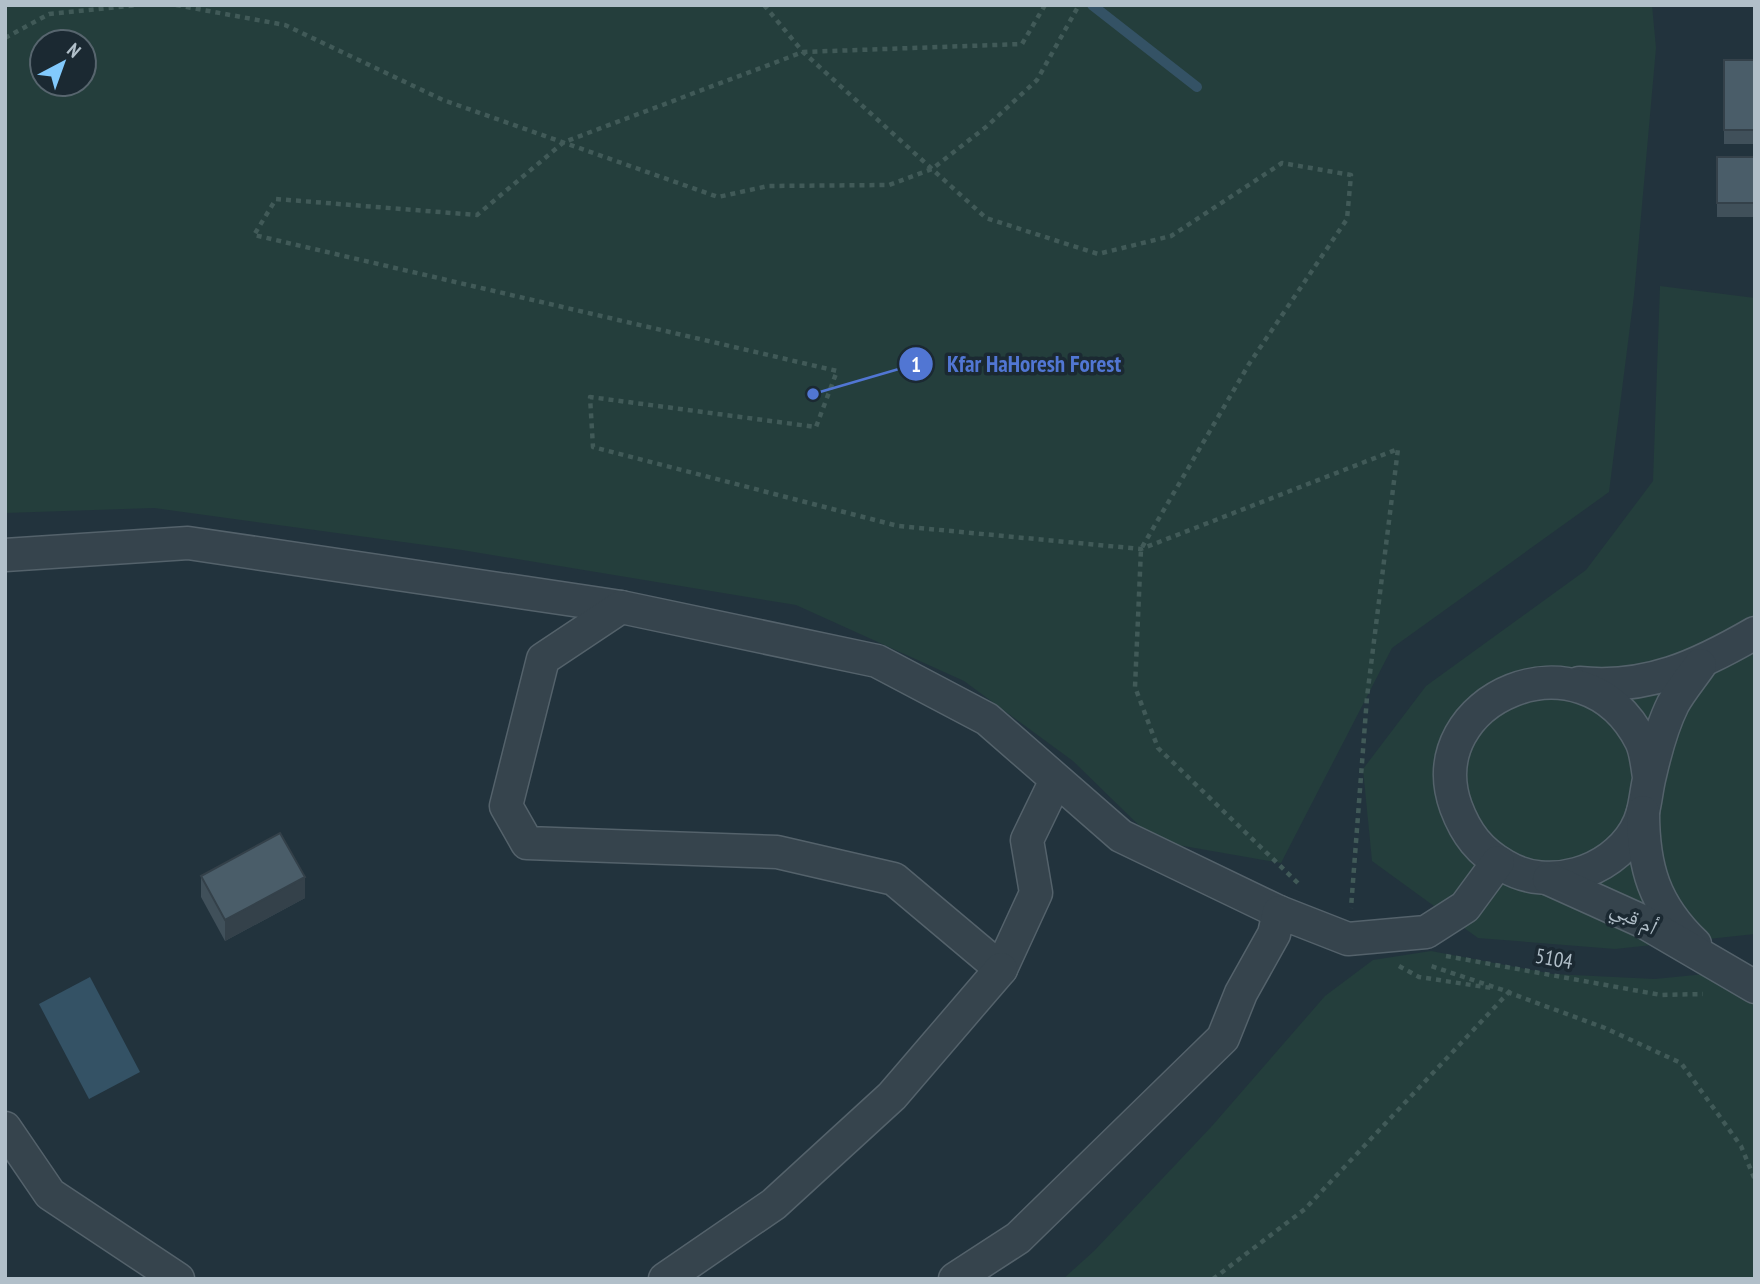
<svg xmlns="http://www.w3.org/2000/svg" width="1760" height="1284" viewBox="0 0 1760 1284" font-family="'PT Sans Narrow','Noto Naskh Arabic',sans-serif">
  <rect width="100%" height="100%" fill="#22333d"/>
  <g fill="#243e3c" fill-rule="evenodd">
    <path d="M 5,5 L 1652,5 L 1656,48 L 1634,295 L 1609,492 L 1392,648 L 1281,863 L 1155,841 L 1073,761 L 964,681 L 796,605 L 462,550 L 154,508 L 5,513 ZM 42,42 L 84,42 L 84,84 L 42,84 Z"/>
    <path d="M 1660,286 L 1755,298 L 1755,934 L 1615,949 L 1478,938 L 1372,861 L 1363,769 L 1426,686 L 1586,570 L 1653,481 Z"/>
    <path d="M 1431,951 L 1553,974 L 1655,979 L 1755,969 L 1755,1279 L 1063,1279 L 1094,1251 L 1212,1126 L 1325,996 L 1373,960 Z"/>
  </g>
  <path fill="#345265" d="M 90,977 L 140,1072 L 89,1099 L 39,1004 Z"/>
  <g fill="none" stroke-linecap="round" stroke-linejoin="round">
    <path stroke="#345265" stroke-width="10" d="M 1092,5 L 1197,87"/>
    <g stroke="#54626b" stroke-width="35">
      <g id="minor">
        <path d="M 5,555 L 188,543 L 621,607"/>
        <path d="M 1579,683 C 1647,690 1698,666 1755,633"/>
        <path d="M 1649,777 C 1647,765 1646,751 1641,741 C 1583,626 1417,699 1456,807 C 1466,834 1480,852 1505,866 C 1548,892 1610,873 1635,831 C 1646,813 1645,794 1650,775 C 1655,753 1663,724 1673,704 C 1680,691 1691,678 1700,665"/>
        <path d="M 1056,780 L 1027,840 L 1036,893 L 1001,969 L 894,879 L 777,852 L 527,843 L 506,806 L 543,659 L 621,607 L 877,661 L 987,719 L 1121,836 L 1279,912"/>
        <path d="M 1643,812 C 1643,867 1654,905 1695,944"/>
        <path d="M 1549,879 L 1642,921 L 1755,987"/>
        <path d="M 5,1128 L 50,1194 L 178,1279"/>
        <path d="M 665,1279 L 774,1204 L 892,1096 L 1001,969"/>
        <path d="M 955,1279 L 1018,1238 L 1223,1038 L 1241,993 L 1274,934 L 1279,912 L 1348,939 L 1426,932 L 1465,907 L 1498,862"/>
      </g>
    </g>
    <g stroke="#415a58" stroke-width="4.5" stroke-dasharray="5 5" stroke-linecap="butt">
      <path d="M 176,5 L 285,25 L 443,100 L 718,197 L 768,186 L 889,185 L 932,169 L 986,127 L 1037,80 L 1079,5"/>
      <path d="M 764,5 L 803,52 L 986,218 L 1098,254 L 1171,236 L 1282,163 L 1351,175 L 1347,219 L 1249,364 L 1141,549 L 1135,687 L 1158,748 L 1301,886"/>
      <path d="M 1045,5 L 1022,44 L 803,52 L 564,142 L 477,215 L 276,199 L 254,235 L 837,371 L 816,427 L 590,397 L 593,447 L 898,526 L 1141,549 L 1398,449 L 1367,697 L 1351,908"/>
      <path d="M 5,38 L 49,14 L 138,5"/>
      <path d="M 1446,956 L 1661,995 L 1703,994"/>
      <path d="M 1399,966 L 1419,977 L 1491,988"/>
      <path d="M 1507,992 L 1605,1028 L 1681,1063 L 1741,1146 L 1755,1180"/>
      <path d="M 1213,1279 L 1305,1209 L 1509,992 L 1428,965"/>
    </g>
    <use href="#minor" stroke="#36444d" stroke-width="32"/>
  </g>
  <g fill="#40505a">
    <rect x="1724" y="60" width="31" height="84"/>
    <rect x="1717" y="157" width="38" height="60"/>
    <path d="M 201,876 L 305,898 L 225,941 L 201,897 Z"/>
  </g>
  <path fill="#34414a" d="M 305,877 L 305,898 L 225,941 L 225,920 Z"/>
  <g fill="#4a5d69" stroke="#34414a" stroke-width="2">
    <rect x="1724" y="60" width="31" height="70"/>
    <rect x="1717" y="157" width="38" height="46"/>
    <path d="M 280,833 L 305,877 L 225,920 L 201,876 Z"/>
  </g>
  <g text-anchor="middle" stroke-width="7" stroke-linejoin="round" paint-order="stroke">
    <g font-size="21" fill="#b1bfc9" stroke="#1b2932">
      <text transform="translate(1634 918) rotate(27)" y="7">أم قبي</text>
      <text transform="translate(1554 959) rotate(10)" y="7">5104</text>
    </g>
  </g>
  <path fill="none" stroke="#5176d3" stroke-width="2.5" d="M813 394L916 364"/>
  <g fill="#5176d3" stroke="#1b2932" stroke-width="2.5">
    <circle cx="813" cy="394" r="7"/>
    <circle cx="916" cy="364" r="18"/>
  </g>
  <g font-size="21" text-anchor="middle" font-weight="bold" fill="#fff">
    <text x="916" y="372">1</text>
  </g>
  <g font-size="23" text-anchor="middle" font-weight="bold" fill="#5176d3" stroke="#1b2932" stroke-width="7" stroke-linejoin="round" paint-order="stroke">
    <text x="1034" y="372">Kfar HaHoresh Forest</text>
  </g>
  <rect width="1760" height="1284" fill="none" stroke="#b1bfc9" stroke-width="14"/>
  <g transform="translate(63 63) rotate(41)"><circle r="33" fill="#1b2932" stroke="#57656e" stroke-width="2"/>
  <path d="M0-5L12 26L0 18L-12 26Z" fill="#82cafd"/>
  <text y="-10" font-size="19" font-weight="bold" text-anchor="middle" fill="#b1bfc9">N</text>
  </g>
</svg>
